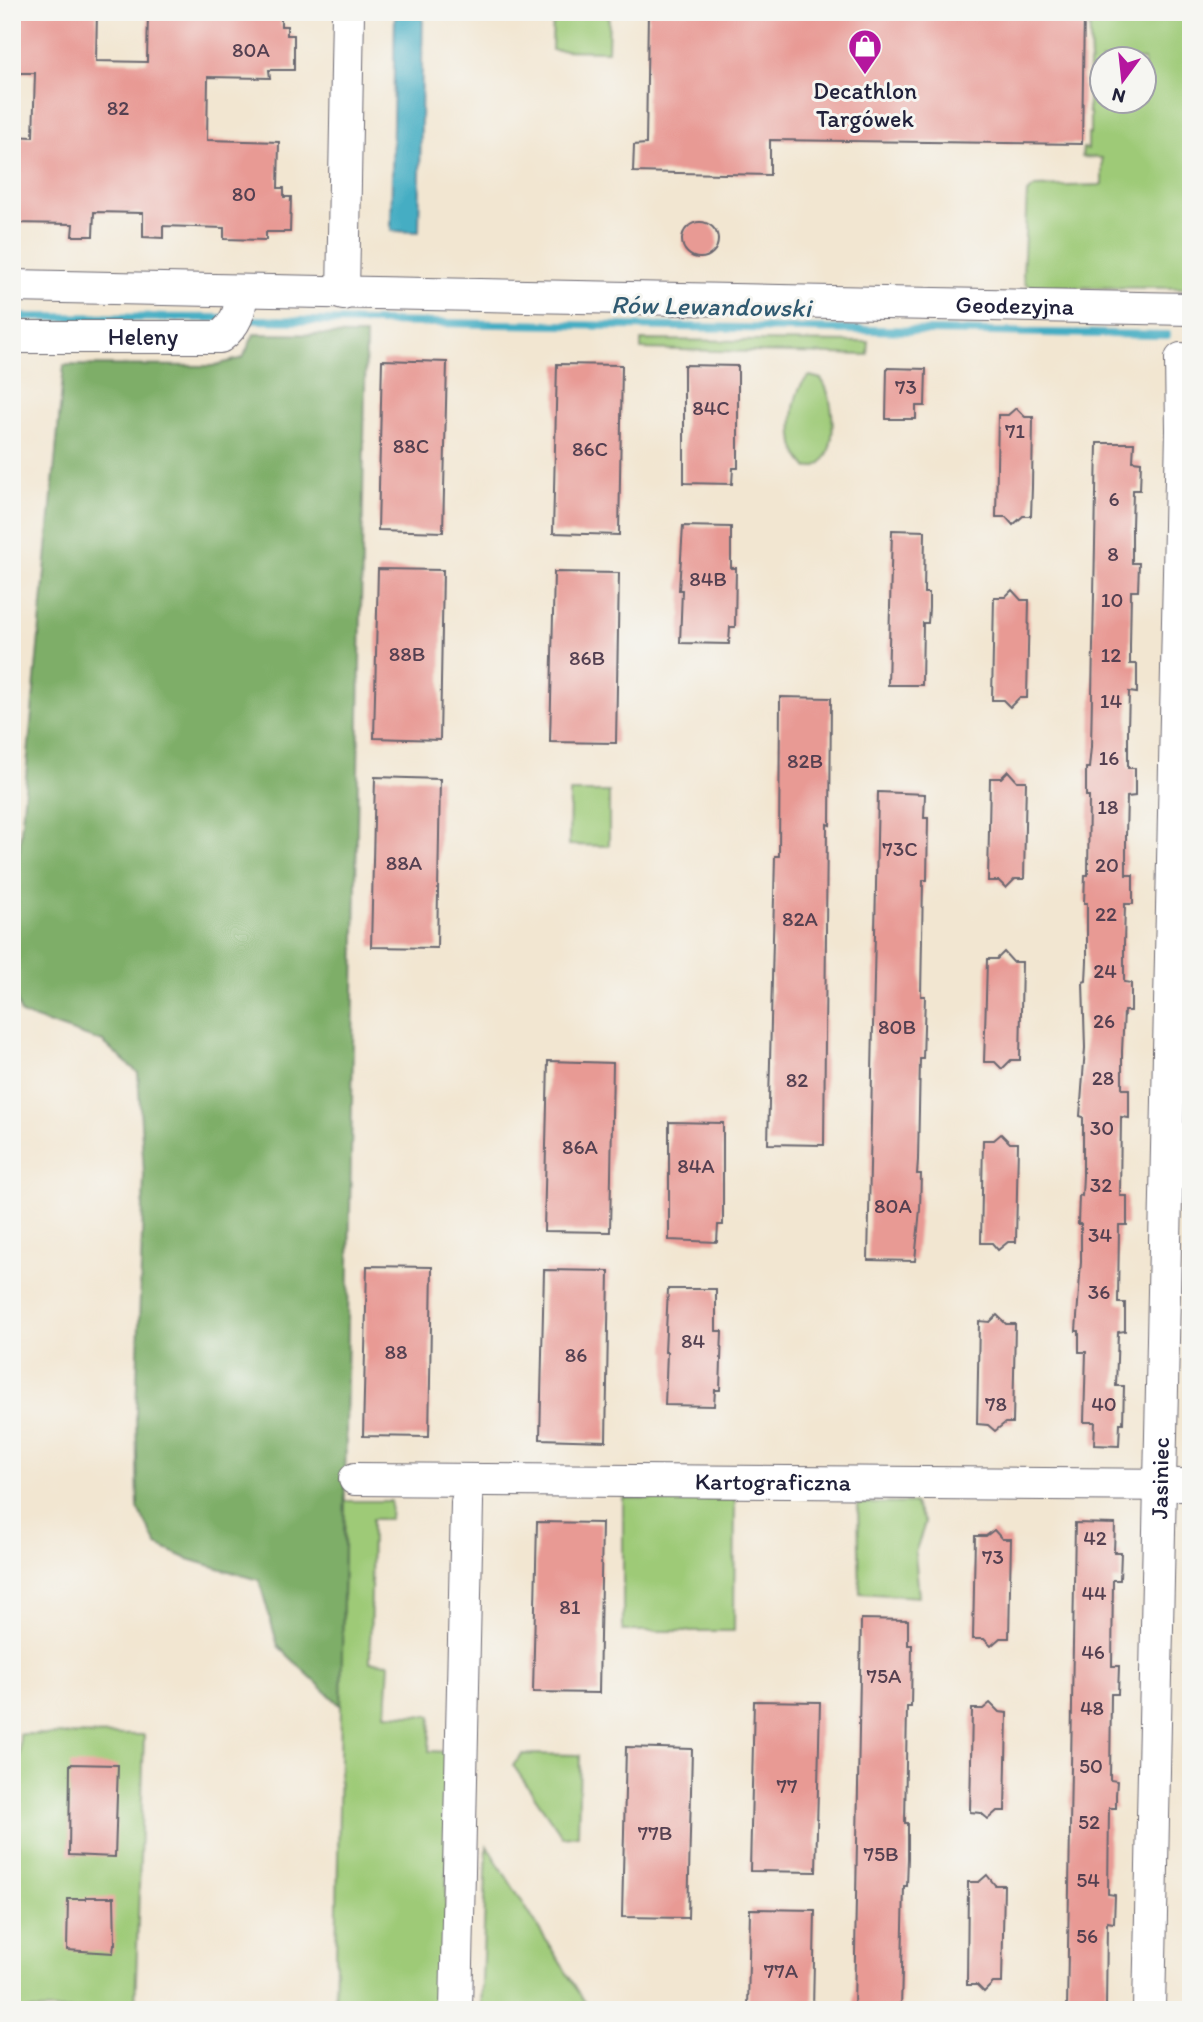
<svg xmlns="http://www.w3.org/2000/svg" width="1203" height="2022" viewBox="0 0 1203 2022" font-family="Itim,sans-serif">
  <rect width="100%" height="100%" fill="#f6f6f2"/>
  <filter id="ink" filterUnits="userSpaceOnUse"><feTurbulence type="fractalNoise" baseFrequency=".0143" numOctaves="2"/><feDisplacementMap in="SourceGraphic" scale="14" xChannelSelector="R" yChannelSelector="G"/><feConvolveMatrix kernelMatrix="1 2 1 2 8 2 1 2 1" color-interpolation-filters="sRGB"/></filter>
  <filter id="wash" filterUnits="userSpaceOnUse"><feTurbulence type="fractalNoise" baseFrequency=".00686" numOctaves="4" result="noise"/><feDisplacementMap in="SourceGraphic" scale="28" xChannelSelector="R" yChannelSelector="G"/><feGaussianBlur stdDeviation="1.57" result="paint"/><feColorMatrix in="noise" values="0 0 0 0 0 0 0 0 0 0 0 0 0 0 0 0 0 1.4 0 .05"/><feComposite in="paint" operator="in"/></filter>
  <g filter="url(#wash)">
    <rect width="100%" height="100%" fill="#f2e6d1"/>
    <g fill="#9eca77" stroke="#607659" stroke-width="2" fill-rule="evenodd">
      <path d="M 553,12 L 609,12 L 608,51 L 552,50 Z"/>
      <path d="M 1089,12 L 1191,12 L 1191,288 L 1031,287 L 1025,283 L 1023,275 L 1027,193 L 1035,187 L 1102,185 L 1102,158 L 1082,157 L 1083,148 L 1088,149 L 1088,134 L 1090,134 L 1090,113 L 1088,112 L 1089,63 L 1091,62 ZM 1102,60 L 1144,60 L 1144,102 L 1102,102 Z"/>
      <path d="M 641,340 L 869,342 L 868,355 L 641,349 Z"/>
      <path d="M 810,376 L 821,379 C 836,397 841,468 808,468 C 802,461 796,454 794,444 C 791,426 792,387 810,376 Z"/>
      <path d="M 570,792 L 609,792 L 609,846 L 569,845 Z"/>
      <path d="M 623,1498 L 735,1499 L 734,1631 L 623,1631 Z"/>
      <path d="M 345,1501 L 391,1501 L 390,1519 L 372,1519 L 370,1662 L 389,1663 L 386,1714 L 431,1716 L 429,1751 L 449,1752 L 444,2010 L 335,2010 Z"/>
      <path d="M 914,1503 L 925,1523 L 915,1553 L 919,1597 L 860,1593 L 858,1504 Z"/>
      <path d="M 20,1734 L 144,1735 L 135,2010 L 15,2010 Z"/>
      <path d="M 523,1754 L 580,1755 L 578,1835 L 563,1837 L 513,1765 Z"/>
      <path d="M 487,1846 L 590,2010 L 481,2010 Z"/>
    </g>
    <path fill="#7eae68" stroke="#506852" stroke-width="2" d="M 254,334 L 366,335 L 341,1706 L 278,1646 L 259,1580 L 188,1559 L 157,1545 L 138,1508 L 136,1414 L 144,1175 L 138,1073 L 103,1042 L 21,1014 L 12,984 L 12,929 L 64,365 L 212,366 L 243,358 Z"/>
    <path fill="#44adc3" stroke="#33687f" stroke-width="2" d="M 395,12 L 423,12 L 419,232 L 391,231 Z"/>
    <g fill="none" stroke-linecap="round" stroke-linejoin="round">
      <g stroke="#44adc3" stroke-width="8">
        <path d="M 12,317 L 223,318"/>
        <path d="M 254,320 L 1167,335"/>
      </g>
    </g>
    <g id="blocks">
      <g fill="#e89a94">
        <path d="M 12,12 L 97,12 L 96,61 L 147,62 L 148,12 L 281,12 L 281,26 L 287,26 L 287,35 L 294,35 L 294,70 L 269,70 L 270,78 L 208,77 L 207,140 L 279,142 L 278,188 L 284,188 L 284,197 L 291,197 L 290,232 L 266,232 L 266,240 L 224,239 L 224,228 L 163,226 L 163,238 L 143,237 L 143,213 L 94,212 L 93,236 L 72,236 L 73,224 L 12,223 L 12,136 L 33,137 L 35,73 L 12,73 Z"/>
        <path d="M 648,12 L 1084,12 L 1082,144 L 770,140 L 770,175 L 633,172 L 634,145 L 646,144 Z"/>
        <circle cx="700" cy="240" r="18"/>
        <path d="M 382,360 L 447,362 L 443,532 L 378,530 Z"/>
        <path d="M 557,364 L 622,365 L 619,535 L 553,533 Z"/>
        <path d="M 684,365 L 738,366 L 738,468 L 733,468 L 732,484 L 684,483 Z"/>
        <path d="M 887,368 L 926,369 L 925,406 L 916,406 L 916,419 L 886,419 Z"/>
        <path d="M 1016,408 L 1025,417 L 1033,417 L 1032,487 L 1031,516 L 1023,516 L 1013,525 L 1006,517 L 996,517 L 998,415 L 1008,415 Z"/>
        <path d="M 1097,443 L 1134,443 L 1133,461 L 1141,462 L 1140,490 L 1133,490 L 1132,527 L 1132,563 L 1139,563 L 1138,591 L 1131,591 L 1130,646 L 1130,664 L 1137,664 L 1137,693 L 1129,692 L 1128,729 L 1128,768 L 1135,768 L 1135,796 L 1127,797 L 1126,836 L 1126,875 L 1133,875 L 1133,904 L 1125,904 L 1124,944 L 1124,982 L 1131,983 L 1131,1011 L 1124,1011 L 1122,1051 L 1122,1089 L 1129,1089 L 1129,1118 L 1121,1117 L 1120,1196 L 1127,1196 L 1127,1225 L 1119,1225 L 1118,1303 L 1125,1303 L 1125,1331 L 1118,1332 L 1116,1386 L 1124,1386 L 1123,1423 L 1120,1423 L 1119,1446 L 1094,1445 L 1095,1422 L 1084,1422 L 1086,1352 L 1079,1352 L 1079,1331 L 1076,1331 L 1081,1262 L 1081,1224 L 1078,1224 L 1079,1195 L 1082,1196 L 1083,1175 L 1083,1117 L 1080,1116 L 1085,1048 L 1083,982 L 1086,981 L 1087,961 L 1087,903 L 1084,903 L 1085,875 L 1088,875 L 1089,796 L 1086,796 L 1086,768 L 1089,768 L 1091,747 Z"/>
        <path d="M 683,526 L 731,527 L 731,568 L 736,568 L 735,627 L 730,627 L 729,644 L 680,643 L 682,590 L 679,590 Z"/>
        <path d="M 892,530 L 925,531 L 924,593 L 929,593 L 929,608 L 928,623 L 923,623 L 922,685 L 888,685 Z"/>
        <path d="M 378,569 L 443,570 L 440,740 L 374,738 Z"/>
        <path d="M 554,572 L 619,573 L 616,743 L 550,742 Z"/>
        <path d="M 1012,590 L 1021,600 L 1029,600 L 1027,698 L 1019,698 L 1010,707 L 1003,700 L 992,700 L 994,597 L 1005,597 Z"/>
        <path d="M 780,697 L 831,698 L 830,825 L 827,824 L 824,1145 L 768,1144 L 775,856 L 779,856 Z"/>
        <path d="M 1008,771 L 1017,781 L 1026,781 L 1025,826 L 1024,879 L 1015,879 L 1006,888 L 999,881 L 988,881 L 990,778 L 1001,778 Z"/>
        <path d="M 375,777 L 440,779 L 437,948 L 371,947 Z"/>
        <path d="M 878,792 L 925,794 L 924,818 L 928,818 L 927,880 L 923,880 L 921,996 L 925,996 L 923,1059 L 920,1059 L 918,1160 L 917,1174 L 921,1174 L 920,1209 L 915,1261 L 868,1260 Z"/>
        <path d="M 1004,952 L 1013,962 L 1022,962 L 1020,1060 L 1011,1060 L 1002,1069 L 995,1062 L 984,1062 L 986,998 L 987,959 L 997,959 Z"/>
        <path d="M 548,1061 L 613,1063 L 610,1232 L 544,1231 Z"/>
        <path d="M 669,1122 L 723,1123 L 723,1225 L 718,1225 L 717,1242 L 669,1240 Z"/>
        <path d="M 1001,1134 L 1010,1143 L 1018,1143 L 1016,1242 L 1008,1242 L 998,1250 L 992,1243 L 981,1243 L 983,1140 L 994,1140 Z"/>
        <path d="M 367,1266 L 432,1267 L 429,1437 L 363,1436 Z"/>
        <path d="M 544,1270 L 609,1271 L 606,1441 L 540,1439 Z"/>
        <path d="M 668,1289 L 716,1289 L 716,1331 L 722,1331 L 720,1390 L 715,1390 L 714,1406 L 665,1405 L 667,1352 L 665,1352 Z"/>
        <path d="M 997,1315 L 1006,1324 L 1015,1324 L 1013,1423 L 1005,1423 L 995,1431 L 988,1425 L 977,1424 L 979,1321 L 990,1322 Z"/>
        <path d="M 537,1522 L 602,1523 L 599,1693 L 533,1692 Z"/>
        <path d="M 1075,1523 L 1115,1524 L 1114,1552 L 1121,1552 L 1120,1580 L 1113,1580 L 1112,1666 L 1119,1666 L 1118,1694 L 1111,1694 L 1110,1780 L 1117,1781 L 1116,1795 L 1116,1808 L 1109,1808 L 1108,1894 L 1115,1895 L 1114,1923 L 1107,1922 L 1106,2010 L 1067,2010 Z"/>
        <path d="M 994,1530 L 1002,1539 L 1011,1539 L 1009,1638 L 1000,1638 L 991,1646 L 984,1639 L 973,1639 L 975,1536 L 986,1536 Z"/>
        <path d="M 861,1619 L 908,1620 L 908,1645 L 912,1645 L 911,1707 L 907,1707 L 905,1823 L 908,1823 L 908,1858 L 907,1886 L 904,1886 L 901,2010 L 854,2010 Z"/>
        <path d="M 754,1701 L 820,1702 L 816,1872 L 750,1871 Z"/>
        <path d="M 990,1703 L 999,1712 L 1007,1713 L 1005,1811 L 997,1811 L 988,1819 L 981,1813 L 970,1812 L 972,1709 L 983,1709 Z"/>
        <path d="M 626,1747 L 692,1749 L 688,1918 L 622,1917 Z"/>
        <path d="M 70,1764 L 118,1765 L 115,1857 L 69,1855 Z"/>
        <path d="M 987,1875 L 995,1885 L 1004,1885 L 1002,1983 L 993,1983 L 984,1992 L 977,1985 L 967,1985 L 968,1882 L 979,1882 Z"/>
        <path d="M 86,1897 L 114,1897 L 115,1944 L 114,1944 L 113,1953 L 67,1950 L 68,1899 L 86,1899 Z"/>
        <path d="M 750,1909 L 815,1910 L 813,2010 L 748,2010 Z"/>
      </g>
    </g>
  </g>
  <g filter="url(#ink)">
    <use href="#blocks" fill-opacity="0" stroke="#6b6770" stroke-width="2"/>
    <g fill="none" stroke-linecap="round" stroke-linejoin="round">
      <g stroke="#6b6770" stroke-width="34">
        <g id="minor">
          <path id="s1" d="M 12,286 L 1191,309"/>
          <path d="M 343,294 L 348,12"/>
          <path id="s2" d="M 12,337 L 220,337 C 236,325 241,311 241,291"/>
          <path id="s3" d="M 355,1479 L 1191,1485"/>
          <path d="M 456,2010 L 467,1502"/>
          <path id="s4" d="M 1149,2010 L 1182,430 L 1181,359"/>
        </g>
      </g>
      <use href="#minor" stroke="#fff" stroke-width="32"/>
    </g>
  </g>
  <defs>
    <g id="shop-pin" transform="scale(1.75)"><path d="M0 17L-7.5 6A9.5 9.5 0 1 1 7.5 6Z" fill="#b5179e" stroke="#f6f6f2"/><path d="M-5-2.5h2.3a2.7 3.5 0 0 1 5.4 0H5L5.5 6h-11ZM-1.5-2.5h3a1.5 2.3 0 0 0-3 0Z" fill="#fff"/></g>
  </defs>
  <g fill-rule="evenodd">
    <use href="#shop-pin" x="865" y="46"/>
  </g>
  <g text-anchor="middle" stroke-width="6" stroke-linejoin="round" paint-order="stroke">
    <g font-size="21" fill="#544051">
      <text x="251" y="57">80A</text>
      <text x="118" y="115">82</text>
      <text x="244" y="201">80</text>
      <text x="906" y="394">73</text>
      <text x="711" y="415">84C</text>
      <text x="1015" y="438">71</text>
      <text x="411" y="453">88C</text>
      <text x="590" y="456">86C</text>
      <text x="1114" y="506">6</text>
      <text x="1113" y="561">8</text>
      <text x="708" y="586">84B</text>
      <text x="1112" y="607">10</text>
      <text x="407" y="661">88B</text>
      <text x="1111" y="662">12</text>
      <text x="587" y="665">86B</text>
      <text x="1111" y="708">14</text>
      <text x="1109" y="765">16</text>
      <text x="805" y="768">82B</text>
      <text x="1108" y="814">18</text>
      <text x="900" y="856">73C</text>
      <text x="404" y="870">88A</text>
      <text x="1107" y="872">20</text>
      <text x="1106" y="921">22</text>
      <text x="800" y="926">82A</text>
      <text x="1105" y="978">24</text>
      <text x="1104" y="1028">26</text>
      <text x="897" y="1034">80B</text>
      <text x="1103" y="1085">28</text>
      <text x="797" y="1087">82</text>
      <text x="1102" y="1135">30</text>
      <text x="580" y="1154">86A</text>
      <text x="696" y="1173">84A</text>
      <text x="1101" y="1192">32</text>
      <text x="893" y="1213">80A</text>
      <text x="1100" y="1242">34</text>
      <text x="1099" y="1299">36</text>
      <text x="693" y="1348">84</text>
      <text x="396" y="1359">88</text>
      <text x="576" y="1362">86</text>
      <text x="996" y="1411">78</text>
      <text x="1104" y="1411">40</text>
      <text x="1095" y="1545">42</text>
      <text x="993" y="1564">73</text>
      <text x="1094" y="1600">44</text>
      <text x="570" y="1614">81</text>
      <text x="1093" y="1659">46</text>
      <text x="884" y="1683">75A</text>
      <text x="1092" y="1715">48</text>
      <text x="1091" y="1773">50</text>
      <text x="787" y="1793">77</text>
      <text x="1089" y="1829">52</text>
      <text x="655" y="1840">77B</text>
      <text x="881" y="1861">75B</text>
      <text x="1088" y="1887">54</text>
      <text x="1087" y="1943">56</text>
      <text x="781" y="1978">77A</text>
    </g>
    <g font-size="24" fill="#22223b" stroke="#f6f6f2">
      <text x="865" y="99">Decathlon<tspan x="865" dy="28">Targówek</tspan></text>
    </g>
    <g font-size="24" fill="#22223b" stroke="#f6f6f2">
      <text dy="8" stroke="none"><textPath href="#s1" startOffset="1003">Geodezyjna</textPath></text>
      <text dy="8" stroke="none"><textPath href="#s2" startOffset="131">Heleny</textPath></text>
      <text dy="8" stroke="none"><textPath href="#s4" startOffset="532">Jasiniec</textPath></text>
      <text dy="8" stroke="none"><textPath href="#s3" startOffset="418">Kartograficzna</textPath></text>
    </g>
    <g font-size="26" font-style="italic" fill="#305a71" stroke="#f6f6f2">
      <text transform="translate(711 306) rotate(1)" y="9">Rów Lewandowski</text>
    </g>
  </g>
  <rect width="1203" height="2022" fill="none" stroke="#f6f6f2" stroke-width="42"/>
  <g transform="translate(1123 80) rotate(195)"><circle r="33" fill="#f6f6f2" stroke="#a1a1a9" stroke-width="2"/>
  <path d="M0-5L12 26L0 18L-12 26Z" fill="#b5179e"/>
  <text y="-10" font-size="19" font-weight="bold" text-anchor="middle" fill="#22223b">N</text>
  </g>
</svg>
